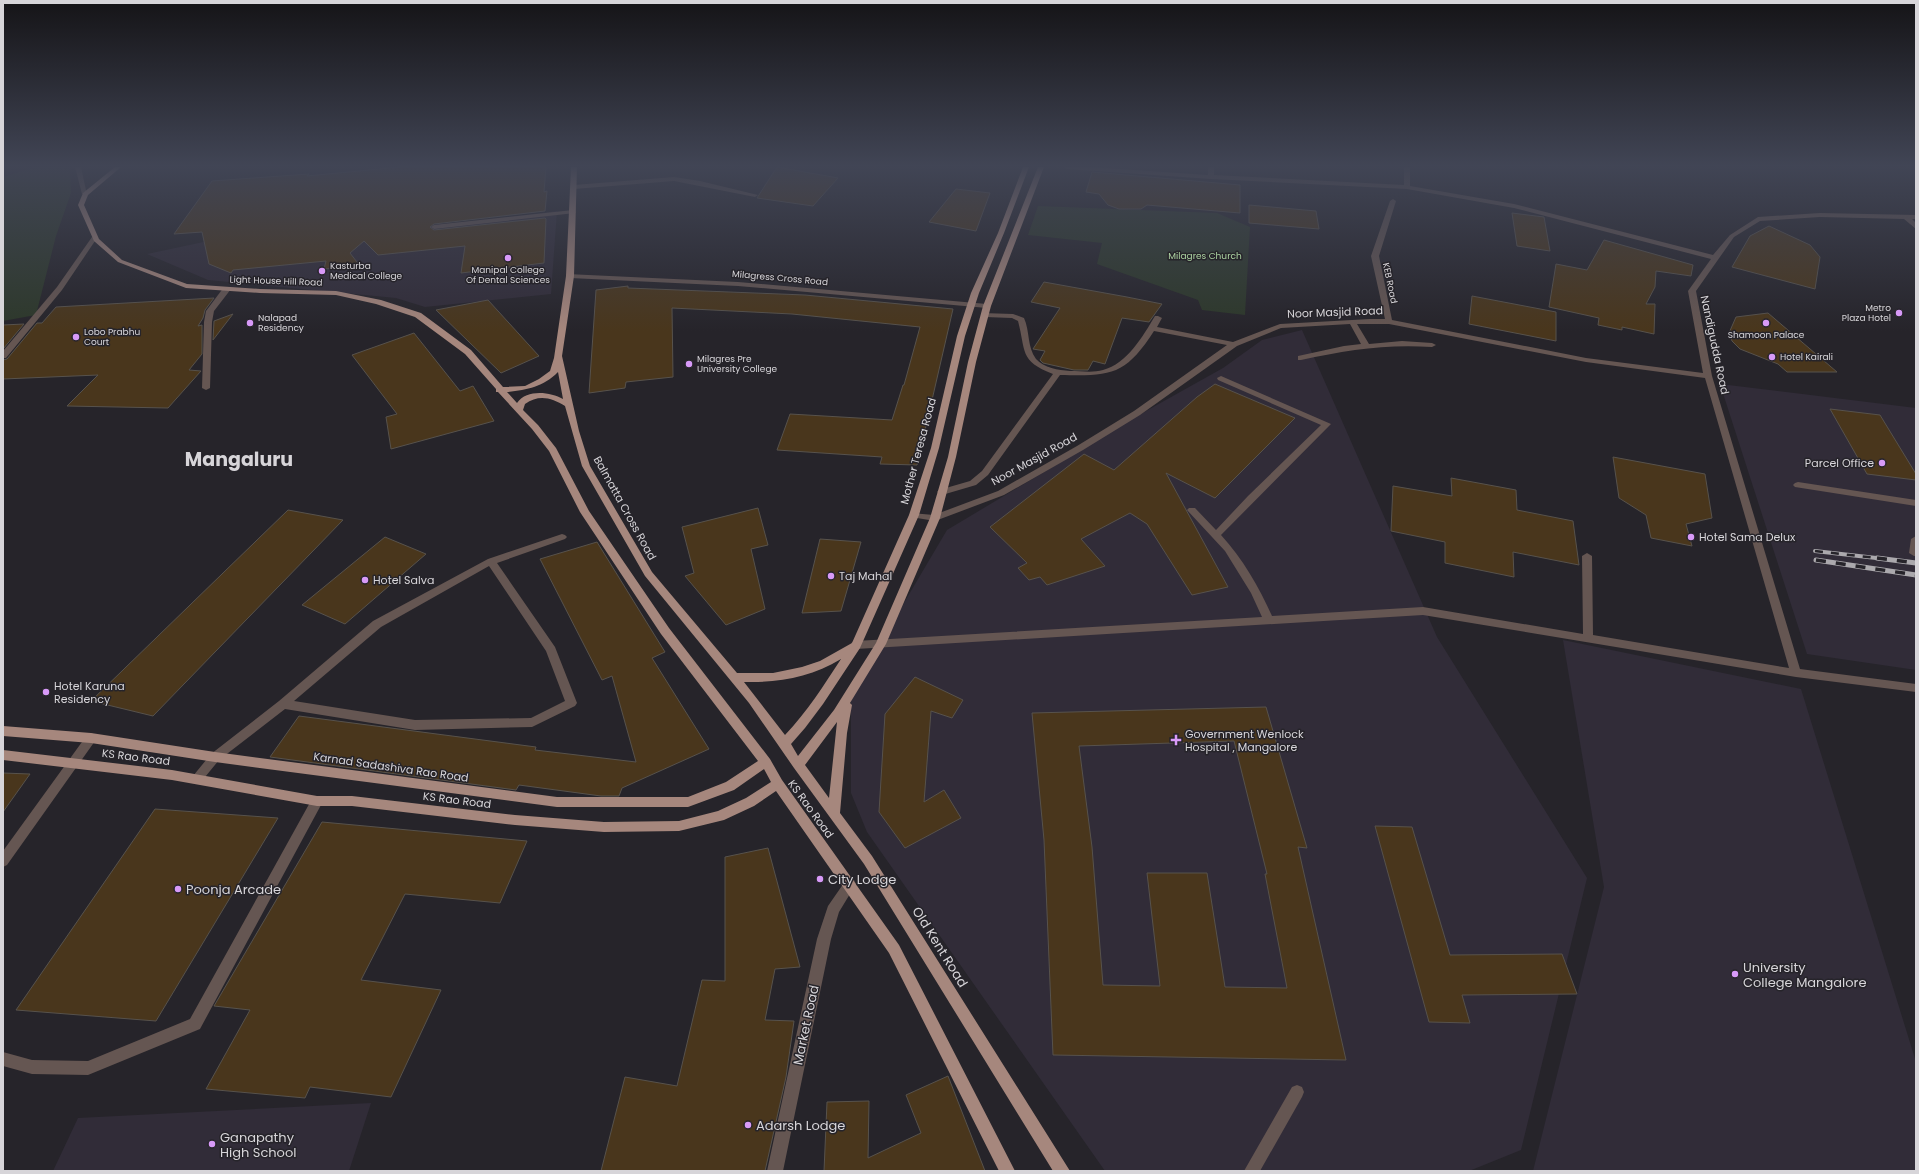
<svg xmlns="http://www.w3.org/2000/svg" width="1919" height="1174" viewBox="0 0 1919 1174" font-family="Poppins,sans-serif">
	<style>
		.built { fill: #312c38 }
		.green { fill: #2d382a }
		.building { fill: #49361c; stroke: #57524c; fill-rule: evenodd }
		.lines { fill: none; stroke-linecap: round; stroke-linejoin: round }
		.minor { fill: #655652; fill-rule: evenodd }
		.major { fill: #a6877d; fill-rule: evenodd }
		.rail-far1-casing { stroke: #aba9ad; stroke-width: 4 }
		.rail-casing { stroke: #aba9ad; stroke-width: 5 }
		.rail-far1 { stroke: #26242a; stroke-width: 2.5; stroke-dasharray: 8; stroke-linecap: butt }
		.rail { stroke: #26242a; stroke-width: 3.5; stroke-dasharray: 10; stroke-linecap: butt }
		.poi-dot { fill: #d89af8; stroke: #26242a; stroke-width: 1.5 }
		.labels { text-anchor: middle; dominant-baseline: central; stroke-width: 3; stroke-linejoin: round; paint-order: stroke }
		.far-park-label { font-size: 9px; fill: #add3a2; stroke: #26242a }
		.far-poi-label { font-size: 9px; fill: #d7d5d9; stroke: #26242a; text-anchor: start }
		.far-street-label { font-size: 9px; fill: #d7d5d9; stroke: #26242a }
		.street-label { font-size: 11px; fill: #d7d5d9; stroke: #26242a }
		.poi-label { font-size: 11px; fill: #d7d5d9; stroke: #26242a; text-anchor: start }
		.near-poi-label { font-size: 13px; fill: #d7d5d9; stroke: #26242a; text-anchor: start }
		.near-street-label { font-size: 13px; fill: #d7d5d9; stroke: #26242a }
		.town-label { font-size: 19px; font-weight: bold; fill: #d7d5d9; stroke: #26242a }
	</style>
	<rect width="100%" height="100%" fill="#26242a"/>
	<path class="built" d="M 557,211 L 551,294 L 425,307 L 396,298 L 208,280 L 147,254 L 255,231 L 276,238 L 470,222 Z
		M 1302,330 L 1437,637 L 1587,878 L 1521,1150 L 1469,1171 L 1105,1171 L 867,832 L 851,793 L 851,687 L 898,613 L 947,530 L 1064,460 L 1080,448 L 1223,368 L 1262,340 Z
		M 1720,384 L 1916,408 L 1916,670 L 1807,654 Z
		M 1563,640 L 1801,689 L 1916,1062 L 1916,1171 L 1533,1171 L 1604,887 Z
		M 371,1103 L 349,1171 L 53,1171 L 78,1118 Z"/>
	<path class="green" d="M 36,167 L 70,167 L 71,193 L 56,236 L 36,315 L 3,321 L 3,177 Z
		M 1038,206 L 1217,213 L 1250,227 L 1245,315 L 1202,310 L 1198,300 L 1097,264 L 1102,243 L 1028,235 Z"/>
	<path class="building" d="M 400,167 L 546,167 L 544,192 L 547,191 L 545,211 L 434,224 L 430,227 L 434,230 L 545,218 L 546,219 L 544,263 L 461,273 L 465,246 L 378,255 L 364,241 L 350,253 L 360,266 L 324,269 L 326,261 L 233,270 L 231,273 L 209,264 L 202,232 L 174,234 L 212,181 L 309,174 L 307,176 Z
		M 777,167 L 838,178 L 813,206 L 757,198 Z
		M 1092,172 L 1240,185 L 1240,213 L 1147,205 L 1141,209 L 1119,209 L 1108,205 L 1099,194 L 1086,192 Z
		M 956,189 L 990,193 L 976,231 L 929,222 Z
		M 1249,205 L 1316,211 L 1319,229 L 1249,223 Z
		M 1512,213 L 1544,217 L 1550,251 L 1517,246 Z
		M 1769,226 L 1810,245 L 1820,257 L 1815,289 L 1732,267 L 1750,236 Z
		M 1604,240 L 1693,265 L 1691,276 L 1656,271 L 1655,287 L 1646,304 L 1655,304 L 1654,334 L 1622,327 L 1622,330 L 1598,325 L 1599,318 L 1549,307 L 1556,264 L 1587,270 Z
		M 1044,282 L 1127,297 L 1162,304 L 1149,322 L 1122,318 L 1105,364 L 1093,361 L 1088,370 L 1074,370 L 1043,363 L 1040,360 L 1045,351 L 1033,349 L 1060,308 L 1031,302 Z
		M 628,286 L 628,288 L 805,295 L 953,309 L 917,465 L 880,464 L 882,457 L 777,450 L 790,414 L 892,420 L 903,385 L 904,385 L 920,327 L 792,314 L 672,308 L 673,377 L 626,382 L 625,388 L 589,393 L 596,290 Z
		M 1472,296 L 1556,312 L 1556,341 L 1469,324 Z
		M 214,298 L 205,310 L 203,318 L 198,326 L 202,325 L 202,354 L 189,370 L 201,371 L 168,408 L 67,406 L 98,375 L 3,379 L 3,360 L 7,359 L 37,323 L 42,323 L 56,307 Z
		M 488,300 L 539,356 L 501,373 L 436,310 Z
		M 1768,313 L 1837,372 L 1787,372 L 1778,364 L 1740,349 L 1732,341 L 1729,333 L 1736,317 Z
		M 233,314 L 213,340 L 214,321 Z
		M 24,324 L 3,349 L 3,325 Z
		M 414,333 L 460,391 L 473,386 L 494,421 L 391,449 L 386,417 L 397,414 L 352,355 Z
		M 1215,384 L 1295,418 L 1215,498 L 1166,473 L 1228,587 L 1192,595 L 1147,524 L 1130,513 L 1081,539 L 1105,566 L 1047,585 L 1040,577 L 1029,580 L 1018,568 L 1027,563 L 990,527 L 1084,454 L 1114,470 L 1197,397 Z
		M 1830,409 L 1880,415 L 1916,474 L 1916,480 L 1867,474 Z
		M 1613,457 L 1705,474 L 1712,518 L 1686,524 L 1692,546 L 1651,538 L 1646,515 L 1619,498 Z
		M 1451,478 L 1516,490 L 1517,510 L 1573,521 L 1579,565 L 1513,552 L 1514,577 L 1445,563 L 1445,542 L 1391,531 L 1393,486 L 1452,496 Z
		M 758,508 L 768,545 L 751,549 L 765,609 L 726,625 L 685,576 L 694,573 L 682,527 Z
		M 288,510 L 343,520 L 153,716 L 91,701 Z
		M 385,537 L 426,554 L 345,624 L 302,605 Z
		M 820,539 L 861,542 L 841,611 L 802,613 Z
		M 597,542 L 665,652 L 652,658 L 709,749 L 622,788 L 619,796 L 601,796 L 519,785 L 516,790 L 270,757 L 299,716 L 536,747 L 535,750 L 636,762 L 612,676 L 602,680 L 540,559 Z
		M 915,677 L 963,700 L 952,718 L 931,711 L 924,802 L 944,790 L 961,818 L 905,848 L 879,812 L 885,714 Z
		M 1266,707 L 1307,848 L 1298,847 L 1346,1060 L 1053,1055 L 1044,840 L 1032,713 ZM 1234,741 L 1267,874 L 1265,874 L 1287,988 L 1225,987 L 1207,873 L 1147,873 L 1160,986 L 1103,985 L 1092,847 L 1079,746 Z
		M 3,773 L 30,774 L 3,812 Z
		M 155,809 L 278,818 L 156,1021 L 16,1010 Z
		M 322,822 L 527,841 L 500,903 L 405,894 L 361,980 L 441,990 L 391,1097 L 310,1087 L 305,1098 L 206,1089 L 250,1010 L 214,1006 Z
		M 1375,826 L 1412,827 L 1450,955 L 1562,954 L 1577,994 L 1462,995 L 1470,1023 L 1429,1022 Z
		M 768,848 L 800,967 L 775,969 L 765,1020 L 794,1021 L 786,1077 L 765,1171 L 601,1171 L 625,1077 L 677,1086 L 702,980 L 725,981 L 725,857 Z
		M 948,1076 L 985,1171 L 824,1171 L 827,1102 L 869,1101 L 868,1158 L 921,1133 L 906,1095 Z"/>
	<g class="lines">
		<path class="minor" d="M 75,167 L 81,167 L 87,195 L 82,194 Z
			M 1064,167 L 1090,167 L 1208,175 L 1208,167 L 1214,167 L 1214,175 L 1404,185 L 1404,167 L 1410,167 L 1410,186 L 1514,204 L 1713,255 L 1730,235 L 1758,217 L 1820,213 L 1916,215 L 1916,219 L 1912,219 L 1916,223 L 1916,229 L 1904,219 L 1820,217 L 1760,221 L 1734,237 L 1696,291 L 1712,376 L 1800,669 L 1916,684 L 1916,692 L 1796,677 L 1423,615 L 856,649 L 852,648 L 851,645 L 852,642 L 856,641 L 1262,617 L 1251,593 L 1225,551 L 1187,510 L 1189,508 L 1195,508 L 1216,530 L 1248,496 L 1321,425 L 1218,380 L 1217,378 L 1221,376 L 1331,424 L 1221,535 C 1243,559 1259,587 1272,616 L 1423,607 L 1583,634 L 1582,556 L 1587,553 L 1592,556 L 1593,635 L 1789,668 L 1705,378 L 1586,362 L 1389,324 L 1357,324 L 1369,344 L 1402,341 L 1432,343 L 1436,345 L 1432,347 C 1385,344 1347,350 1301,360 L 1298,360 L 1298,356 L 1344,346 L 1361,344 L 1350,324 L 1281,328 L 1237,346 L 1140,415 L 1083,450 L 1004,495 L 935,521 L 911,517 L 909,515 L 911,513 L 934,515 L 998,491 L 1077,446 L 1134,411 L 1227,345 L 1154,331 C 1125,376 1111,376 1060,375 L 988,475 L 976,485 L 942,495 L 937,492 L 939,490 L 970,481 L 982,471 L 1053,374 C 1019,361 1026,351 1018,321 L 1012,318 L 985,317 L 981,315 L 982,313 L 1013,314 L 1024,318 C 1030,331 1027,347 1036,359 C 1044,368 1058,370 1070,371 C 1081,371 1093,373 1103,370 C 1127,364 1143,336 1155,316 L 1158,316 L 1162,318 L 1157,327 L 1233,342 L 1280,324 L 1370,319 L 1385,319 L 1371,256 L 1390,201 L 1393,199 L 1396,201 L 1379,256 L 1392,320 L 1586,358 L 1703,373 L 1688,291 L 1711,259 L 1514,208 L 1407,189 L 1211,179 L 1067,169 Z
			M 674,177 L 700,181 L 758,195 L 755,197 L 674,181 L 574,189 L 571,187 L 574,185 Z
			M 573,210 L 576,212 L 575,213 L 434,229 L 431,227 L 434,225 Z
			M 92,237 L 97,238 L 62,290 L 6,358 L 3,358 L 3,351 L 57,287 Z
			M 567,274 L 738,282 L 987,304 L 991,306 L 987,308 L 738,286 L 570,278 L 566,276 Z
			M 224,287 L 231,289 L 214,311 L 212,322 L 210,388 L 206,390 L 202,388 L 204,322 L 206,311 Z
			M 1798,482 L 1916,500 L 1916,506 L 1795,487 L 1793,485 L 1795,483 Z
			M 562,534 L 565,535 L 567,537 L 565,539 L 497,563 L 555,647 L 577,703 L 575,706 L 532,727 L 415,730 L 285,709 L 219,760 L 201,782 L 197,784 L 193,782 L 191,779 L 193,776 L 211,754 L 279,701 L 373,621 L 488,559 ZM 489,566 L 546,651 L 565,701 L 531,718 L 415,720 L 294,701 L 381,627 Z
			M 1916,536 L 1916,556 L 1914,556 L 1909,553 L 1911,539 Z
			M 91,733 L 95,735 L 97,738 L 95,741 L 7,865 L 3,867 L 3,851 L 87,735 Z
			M 317,796 L 321,797 L 323,801 L 321,805 L 200,1029 L 88,1075 L 32,1074 L 3,1066 L 3,1052 L 32,1060 L 88,1061 L 190,1019 L 313,797 Z
			M 850,878 L 854,880 L 856,884 L 839,912 L 831,939 L 783,1171 L 767,1171 L 817,939 L 828,906 L 846,880 Z
			M 1297,1085 L 1302,1087 L 1304,1092 L 1302,1097 L 1260,1171 L 1244,1171 L 1292,1087 Z"/>
		<path class="major" d="M 115,167 L 121,167 L 88,195 L 84,205 L 99,239 L 122,260 L 187,284 L 260,289 L 336,291 L 381,300 L 421,313 L 471,350 L 503,387 L 525,386 L 539,379 L 550,371 L 554,358 L 566,276 L 571,167 L 577,167 L 574,276 L 562,356 L 579,431 L 590,466 L 652,572 L 737,673 L 773,673 L 802,667 L 820,661 L 852,643 L 909,515 L 931,448 L 957,336 L 971,293 L 998,233 L 1023,167 L 1029,167 L 1004,233 L 979,293 L 965,336 L 939,448 L 919,515 L 860,648 L 823,704 L 805,728 L 791,744 L 798,756 L 834,710 L 876,643 L 930,518 L 948,457 L 968,362 L 983,306 L 1038,167 L 1044,167 L 991,306 L 976,362 L 956,457 L 940,518 L 886,644 L 850,703 L 852,705 L 847,733 L 840,813 L 872,856 L 1070,1171 L 1053,1171 L 864,864 L 794,768 L 749,703 L 645,576 L 582,466 L 565,406 C 552,398 539,394 525,404 L 523,410 L 538,425 L 556,448 L 589,511 L 669,628 L 770,759 L 782,780 L 899,945 L 1015,1171 L 999,1171 L 889,953 L 776,791 L 754,806 L 724,820 L 679,831 L 604,832 L 515,825 L 352,806 L 317,806 L 172,780 L 3,760 L 3,750 L 172,770 L 317,796 L 352,796 L 515,815 L 604,822 L 679,821 L 718,811 L 746,798 L 771,782 L 764,769 L 734,790 L 688,807 L 557,807 L 215,762 L 91,743 L 3,736 L 3,726 L 91,733 L 215,752 L 557,797 L 688,797 L 726,782 L 758,761 L 661,634 L 580,512 L 549,451 L 532,429 L 498,392 L 496,392 L 496,389 L 465,354 L 415,317 L 376,304 L 336,295 L 260,293 L 186,288 L 118,262 L 94,241 L 78,205 L 83,193 ZM 558,372 L 563,399 C 550,392 527,389 517,403 L 507,392 C 527,390 543,387 558,372 ZM 841,659 C 824,685 807,712 785,735 L 744,682 C 779,683 811,677 841,659 ZM 837,722 L 829,798 L 805,765 Z"/>
		<defs>
			<path id="rail-far1" d="M 1815,551 L 1885,559"/>
			<path id="rail" d="M 1877,558 L 1916,563
				M 1816,560 L 1916,575"/>
		</defs>
		<use href="#rail-far1" class="rail-far1-casing"/>
		<use href="#rail" class="rail-casing"/>
		<use href="#rail-far1" class="rail-far1"/>
		<use href="#rail" class="rail"/>
	</g>
	<linearGradient id="sky" x2="0" y2="1"><stop stop-color="#151417"/><stop offset="0.5" stop-color="#414555"/><stop offset="1" stop-color="#414555" stop-opacity="0"/></linearGradient>
	<rect width="1919" height="331" fill="url(#sky)"/>
	<g class="poi-dot">
		<circle cx="508" cy="258" r="4"/>
		<circle cx="322" cy="271" r="4"/>
		<circle cx="1899" cy="313" r="4"/>
		<circle cx="250" cy="323" r="4"/>
		<circle cx="1766" cy="323" r="4"/>
		<circle cx="76" cy="337" r="4"/>
		<circle cx="1772" cy="357" r="4"/>
		<circle cx="689" cy="364" r="4"/>
		<circle cx="1882" cy="463" r="4"/>
		<circle cx="1691" cy="537" r="4"/>
		<circle cx="831" cy="576" r="4"/>
		<circle cx="365" cy="580" r="4"/>
		<circle cx="46" cy="692" r="4"/>
		<path d="M1174 734h4v4h4v4h-4v4h-4v-4h-4v-4h4z"/>
		<circle cx="820" cy="879" r="4"/>
		<circle cx="178" cy="889" r="4"/>
		<circle cx="1735" cy="974" r="4"/>
		<circle cx="748" cy="1125" r="4"/>
		<circle cx="212" cy="1144" r="4"/>
	</g>
	<g class="labels">
		<g class="far-park-label">
			<text x="1205" y="256">Milagres Church</text>
		</g>
		<g class="far-poi-label">
			<text x="330" y="266">Kasturba<tspan x="330" dy="10">Medical College</tspan></text>
			<text x="508" y="270" text-anchor="middle">Manipal College<tspan x="508" dy="10">Of Dental Sciences</tspan></text>
			<text x="1891" y="308" text-anchor="end">Metro<tspan x="1891" dy="10">Plaza Hotel</tspan></text>
			<text x="258" y="318">Nalapad<tspan x="258" dy="10">Residency</tspan></text>
			<text x="84" y="332">Lobo Prabhu<tspan x="84" dy="10">Court</tspan></text>
			<text x="1766" y="335" text-anchor="middle">Shamoon Palace</text>
			<text x="1780" y="357">Hotel Kairali</text>
			<text x="697" y="359">Milagres Pre<tspan x="697" dy="10">University College</tspan></text>
		</g>
		<g class="far-street-label">
			<text transform="translate(780 278) rotate(5)">Milagress Cross Road</text>
			<text transform="translate(276 281) rotate(2)">Light House Hill Road</text>
			<text transform="translate(1390 283) rotate(78)">KEB Road</text>
		</g>
		<g class="street-label">
			<text transform="translate(1335 312) rotate(-2)">Noor Masjid Road</text>
			<text transform="translate(1715 345) rotate(78)">Nandigudda Road</text>
			<text transform="translate(918 451) rotate(-75)">Mother Teresa Road</text>
			<text transform="translate(1034 459) rotate(-29)">Noor Masjid Road</text>
			<text transform="translate(625 508) rotate(61)">Balmatta Cross Road</text>
			<text transform="translate(136 757) rotate(7)">KS Rao Road</text>
			<text transform="translate(391 767) rotate(8)">Karnad Sadashiva Rao Road</text>
			<text transform="translate(457 800) rotate(7)">KS Rao Road</text>
			<text transform="translate(811 809) rotate(54)">KS Rao Road</text>
		</g>
		<g class="poi-label">
			<text x="1874" y="463" text-anchor="end">Parcel Office</text>
			<text x="1699" y="537">Hotel Sama Delux</text>
			<text x="839" y="576">Taj Mahal</text>
			<text x="373" y="580">Hotel Salva</text>
			<text x="54" y="686">Hotel Karuna<tspan x="54" dy="13">Residency</tspan></text>
			<text x="1185" y="734">Government Wenlock<tspan x="1185" dy="13">Hospital , Mangalore</tspan></text>
		</g>
		<g class="near-poi-label">
			<text x="828" y="879">City Lodge</text>
			<text x="186" y="889">Poonja Arcade</text>
			<text x="1743" y="967">University<tspan x="1743" dy="15">College Mangalore</tspan></text>
			<text x="756" y="1125">Adarsh Lodge</text>
			<text x="220" y="1137">Ganapathy<tspan x="220" dy="15">High School</tspan></text>
		</g>
		<g class="near-street-label">
			<text transform="translate(940 947) rotate(58)">Old Kent Road</text>
			<text transform="translate(806 1025) rotate(-78)">Market Road</text>
		</g>
		<g class="town-label">
			<text x="239" y="459">Mangaluru</text>
		</g>
	</g>
	<rect width="1919" height="1174" fill="none" stroke="#d7d5d9" stroke-width="8"/>
</svg>
